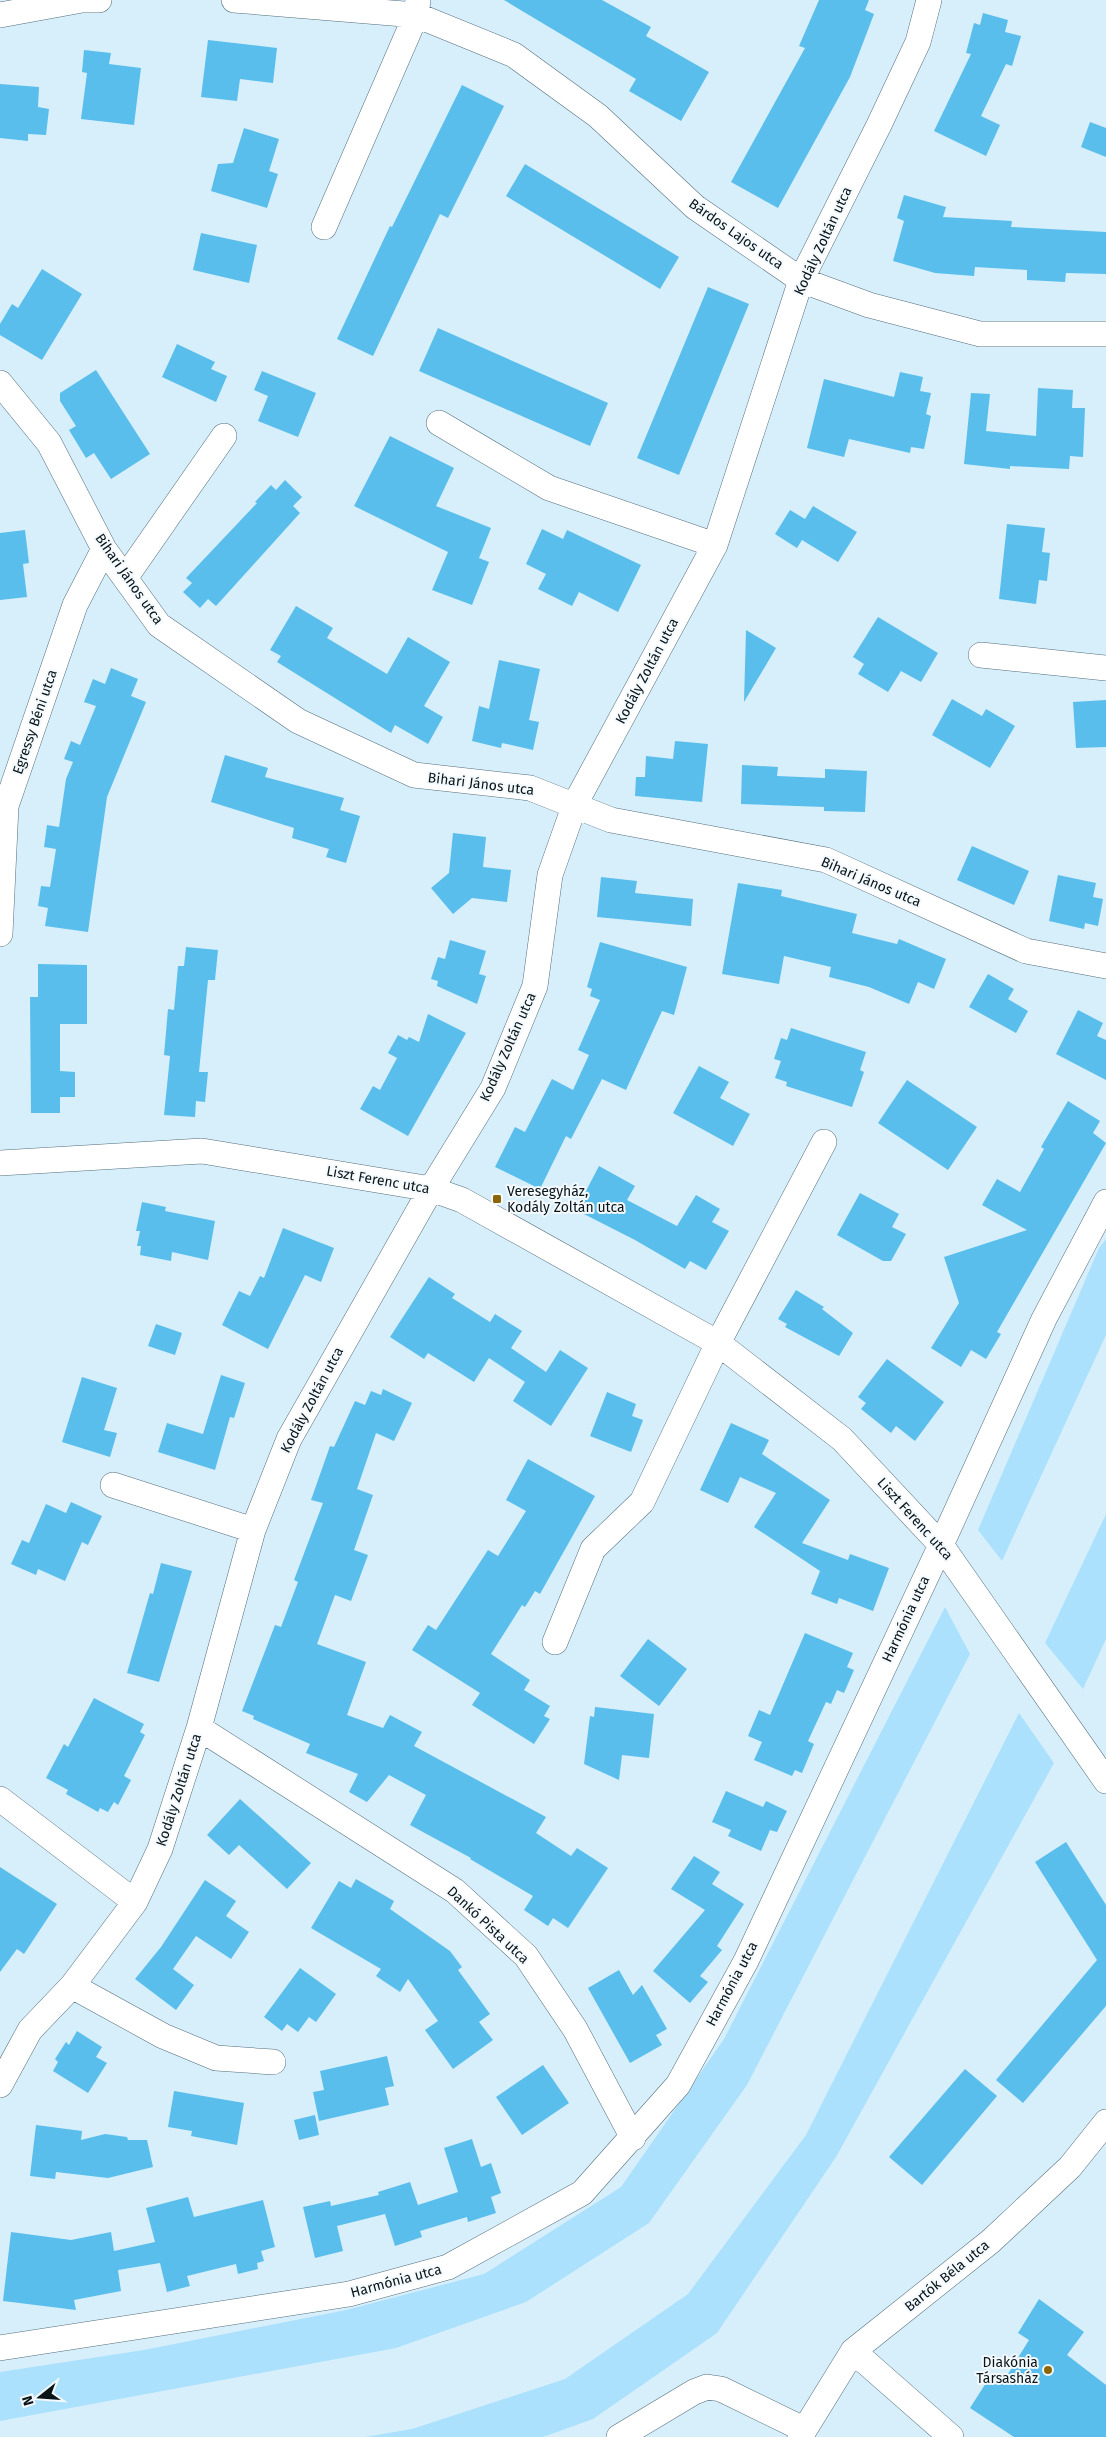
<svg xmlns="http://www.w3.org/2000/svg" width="1106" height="2437" viewBox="0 0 1106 2437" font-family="'Fira Sans',sans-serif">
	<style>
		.green { fill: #ace1fd }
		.building { fill: #59beec }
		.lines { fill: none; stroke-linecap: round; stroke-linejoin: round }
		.minor-casing { stroke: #546e7c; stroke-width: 26 }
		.minor { stroke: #fff; stroke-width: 25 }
		.poi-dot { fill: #8d6609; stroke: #f3f9fc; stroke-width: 2 }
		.labels { text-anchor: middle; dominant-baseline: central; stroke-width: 4; stroke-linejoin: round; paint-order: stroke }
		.street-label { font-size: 14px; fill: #091419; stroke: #f3f9fc }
		.poi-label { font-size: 14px; fill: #091419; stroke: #f3f9fc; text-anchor: start }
	</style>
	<rect width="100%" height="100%" fill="#d7effb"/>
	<path class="green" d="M 1106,1239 L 1106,1335 L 1002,1561 L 978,1530 L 1099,1248 Z
		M 1106,1514 L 1106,1639 L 1083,1689 L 1045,1643 Z
		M 945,1607 L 970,1654 L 747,2085 L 649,2223 L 526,2302 L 396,2348 L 0,2421 L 0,2372 L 144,2350 L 346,2310 L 484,2274 L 621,2187 L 724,2039 Z
		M 1019,1713 L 1054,1763 L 836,2157 L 717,2333 L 593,2419 L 543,2437 L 365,2437 L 412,2429 L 565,2379 L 688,2294 L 806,2135 Z"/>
	<path class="building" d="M 504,0 L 602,0 L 651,27 L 646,36 L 709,72 L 681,121 L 629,91 L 636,79 Z
		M 819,0 L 869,0 L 865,10 L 874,14 L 850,77 L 778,208 L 731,182 L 805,48 L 799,46 Z
		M 983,13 L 1008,20 L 1005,32 L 1021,36 L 1012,66 L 1006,64 L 981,116 L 1000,125 L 986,156 L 934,131 L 971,54 L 966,53 L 974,23 L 980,25 Z
		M 208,40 L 277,48 L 273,83 L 240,79 L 237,101 L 201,97 Z
		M 84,50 L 111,53 L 109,64 L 141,68 L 134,125 L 81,119 L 87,73 L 82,72 Z
		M 0,84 L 39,87 L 38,107 L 49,109 L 46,135 L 28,134 L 28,141 L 0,138 Z
		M 462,85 L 504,106 L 448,218 L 440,214 L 373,356 L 337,339 L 390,226 L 392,227 Z
		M 1090,122 L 1106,128 L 1106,157 L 1081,147 Z
		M 244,128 L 279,139 L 269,171 L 278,174 L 267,208 L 211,191 L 218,164 L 233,163 Z
		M 525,164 L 679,257 L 660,289 L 506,196 Z
		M 904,195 L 946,207 L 943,217 L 1012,221 L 1011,227 L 1106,232 L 1106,274 L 1066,273 L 1065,282 L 1027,280 L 1027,270 L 975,267 L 974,276 L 935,273 L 893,261 L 904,221 L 897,218 Z
		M 201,233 L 257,245 L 249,283 L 193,270 Z
		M 42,269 L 82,294 L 42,360 L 0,335 L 0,324 L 12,304 L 18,308 Z
		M 708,287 L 749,304 L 679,475 L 637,458 Z
		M 438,328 L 608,403 L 590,446 L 419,371 Z
		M 177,344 L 215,362 L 211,369 L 227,376 L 216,402 L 162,377 Z
		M 96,370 L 150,454 L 111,479 L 94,453 L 86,458 L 69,430 L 76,426 L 60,401 L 60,393 Z
		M 262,371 L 316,393 L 298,437 L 258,421 L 268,396 L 254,390 Z
		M 900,372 L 923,377 L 920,391 L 931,393 L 926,414 L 931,416 L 924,449 L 911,447 L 910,453 L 849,439 L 844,457 L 807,448 L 824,379 L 894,397 Z
		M 1038,388 L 1073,390 L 1072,408 L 1085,408 L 1083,457 L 1070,456 L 1069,469 L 1010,466 L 1010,469 L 964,464 L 971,393 L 990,394 L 986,431 L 1036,436 Z
		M 390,436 L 454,468 L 436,506 L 491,528 L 479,558 L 489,562 L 472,605 L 432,590 L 448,552 L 354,506 Z
		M 285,480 L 302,497 L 293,506 L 300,513 L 216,606 L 208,599 L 200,608 L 183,592 L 192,583 L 186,578 L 257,503 L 255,502 L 271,485 L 276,490 Z
		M 813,506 L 857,532 L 838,562 L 802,540 L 797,548 L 775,534 L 790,510 L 805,519 Z
		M 1007,524 L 1045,528 L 1042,552 L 1050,553 L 1047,581 L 1039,580 L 1036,604 L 999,599 Z
		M 542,529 L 563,539 L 567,530 L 641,565 L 618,612 L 579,592 L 572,606 L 538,589 L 546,574 L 526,564 Z
		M 25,530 L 29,563 L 23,564 L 27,597 L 0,600 L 0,533 Z
		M 296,606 L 333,628 L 327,638 L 387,674 L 408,637 L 450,662 L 424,706 L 443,717 L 428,744 L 395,725 L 391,733 L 277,662 L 281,656 L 270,650 Z
		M 878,617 L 938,653 L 921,682 L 901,671 L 888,692 L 858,674 L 864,664 L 853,657 Z
		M 746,630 L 776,648 L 744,702 Z
		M 499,660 L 540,669 L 529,720 L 539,722 L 533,750 L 502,743 L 501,748 L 472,741 L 479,706 L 489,709 Z
		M 111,668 L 138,679 L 131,696 L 146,702 L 107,797 L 88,932 L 45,926 L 48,908 L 38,906 L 41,886 L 50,887 L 56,849 L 44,847 L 47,825 L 59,827 L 66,779 L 73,762 L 64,759 L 71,741 L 80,745 L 96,706 L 84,702 L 93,679 L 105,684 Z
		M 952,699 L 982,716 L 986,709 L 1015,726 L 990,768 L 932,735 Z
		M 1106,700 L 1106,747 L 1076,748 L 1073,702 Z
		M 675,741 L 708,744 L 702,802 L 635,796 L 636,777 L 645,777 L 646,756 L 673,759 Z
		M 225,755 L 268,768 L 265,777 L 344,798 L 340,810 L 360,816 L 346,863 L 326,857 L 329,849 L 292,838 L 294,828 L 211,802 Z
		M 742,765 L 778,767 L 777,776 L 825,778 L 825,769 L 867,771 L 865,812 L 824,811 L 824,807 L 741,804 Z
		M 453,833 L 486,837 L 483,867 L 511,870 L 507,902 L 472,898 L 453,914 L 431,888 L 449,873 Z
		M 972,846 L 1029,871 L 1014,905 L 957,880 Z
		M 1058,875 L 1096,883 L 1093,897 L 1103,899 L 1098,926 L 1085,923 L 1084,929 L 1049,921 Z
		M 601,877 L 637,881 L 635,893 L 693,899 L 691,926 L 597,917 Z
		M 738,883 L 782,890 L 781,896 L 857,914 L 852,933 L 897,944 L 899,939 L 946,959 L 934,989 L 918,982 L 909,1004 L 869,987 L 829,977 L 831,967 L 784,956 L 779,984 L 722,974 Z
		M 450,940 L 486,951 L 479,974 L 486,976 L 477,1004 L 437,986 L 438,981 L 431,979 L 438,957 L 445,959 Z
		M 600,942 L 687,967 L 674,1015 L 662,1011 L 626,1090 L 602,1079 L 571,1139 L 566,1136 L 540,1189 L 495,1167 L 515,1127 L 525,1132 L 552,1079 L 573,1090 L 589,1055 L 578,1050 L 600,1000 L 590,996 L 592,989 L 587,987 Z
		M 186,947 L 218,950 L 215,980 L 208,980 L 199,1072 L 208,1072 L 205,1102 L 196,1101 L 195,1117 L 164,1115 L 170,1056 L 164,1055 L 168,1009 L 174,1010 L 178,966 L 184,966 Z
		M 38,964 L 87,965 L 87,1024 L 60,1024 L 60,1071 L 75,1072 L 75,1097 L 60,1097 L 60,1113 L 31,1113 L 30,997 L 38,997 Z
		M 988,974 L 1014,989 L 1008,999 L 1028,1011 L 1016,1033 L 969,1007 Z
		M 1078,1010 L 1103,1023 L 1097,1036 L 1106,1040 L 1106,1080 L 1056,1054 Z
		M 428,1014 L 466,1033 L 408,1136 L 360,1109 L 373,1086 L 380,1090 L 397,1058 L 388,1053 L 398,1035 L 407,1040 L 409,1037 L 419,1042 Z
		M 791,1028 L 866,1052 L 860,1070 L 864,1072 L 852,1107 L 786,1086 L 787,1082 L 775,1078 L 781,1061 L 774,1059 L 781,1038 L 787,1040 Z
		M 699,1066 L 729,1082 L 720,1098 L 750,1114 L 733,1146 L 673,1113 Z
		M 907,1080 L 977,1127 L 948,1170 L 878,1123 Z
		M 1068,1101 L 1100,1121 L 1093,1133 L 1106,1143 L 997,1332 L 1001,1334 L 986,1359 L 971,1350 L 961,1367 L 931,1348 L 959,1303 L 944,1257 L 1027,1230 L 982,1205 L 997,1179 L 1020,1192 L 1044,1149 L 1041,1147 Z
		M 599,1166 L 635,1186 L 627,1200 L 677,1226 L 696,1195 L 720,1209 L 712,1222 L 729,1231 L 706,1270 L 690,1261 L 685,1269 L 635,1240 L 576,1210 Z
		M 860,1193 L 899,1214 L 892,1227 L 906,1234 L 891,1261 L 883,1261 L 837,1235 Z
		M 142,1202 L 166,1207 L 165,1211 L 215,1221 L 208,1260 L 172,1252 L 171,1261 L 140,1255 L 141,1246 L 137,1246 L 140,1231 L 136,1231 Z
		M 283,1228 L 334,1248 L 321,1282 L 305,1275 L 268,1349 L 222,1325 L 239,1291 L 250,1296 L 260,1276 L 264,1278 Z
		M 429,1277 L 455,1294 L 452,1298 L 490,1322 L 495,1314 L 522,1331 L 511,1348 L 546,1372 L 560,1350 L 588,1368 L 551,1426 L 513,1401 L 525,1382 L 489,1358 L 474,1382 L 428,1353 L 424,1359 L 390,1337 Z
		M 796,1290 L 824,1307 L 822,1309 L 853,1333 L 839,1356 L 785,1327 L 787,1324 L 778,1319 Z
		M 156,1324 L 182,1333 L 175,1355 L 148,1346 Z
		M 887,1359 L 944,1402 L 915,1441 L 896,1426 L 891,1433 L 861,1409 L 866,1403 L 858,1397 Z
		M 221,1375 L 245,1383 L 234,1418 L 230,1417 L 215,1470 L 158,1452 L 167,1423 L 203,1434 Z
		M 82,1377 L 117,1388 L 104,1430 L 117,1433 L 110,1457 L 62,1442 Z
		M 383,1389 L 412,1403 L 394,1441 L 376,1433 L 357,1489 L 373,1495 L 354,1550 L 368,1555 L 351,1601 L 335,1595 L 317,1644 L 366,1662 L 347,1715 L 383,1728 L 390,1715 L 422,1732 L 414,1746 L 546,1817 L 536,1833 L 571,1856 L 577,1848 L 608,1868 L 568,1928 L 553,1918 L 548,1926 L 524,1910 L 533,1896 L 470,1859 L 471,1858 L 410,1825 L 426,1795 L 389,1775 L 367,1802 L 349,1792 L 358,1774 L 306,1753 L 310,1744 L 253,1719 L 254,1716 L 242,1711 L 275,1625 L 281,1627 L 298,1582 L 294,1580 L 323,1503 L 311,1500 L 330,1446 L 334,1447 L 355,1401 L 365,1405 L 371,1391 L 381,1395 Z
		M 607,1392 L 636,1404 L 632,1416 L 643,1420 L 631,1452 L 590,1436 Z
		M 731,1423 L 769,1440 L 762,1454 L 830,1500 L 802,1543 L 848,1560 L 850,1554 L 889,1568 L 873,1611 L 839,1598 L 837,1604 L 811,1594 L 820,1571 L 754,1527 L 776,1493 L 740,1477 L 728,1503 L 700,1490 Z
		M 528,1459 L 595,1496 L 540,1594 L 535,1591 L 525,1607 L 522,1605 L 491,1654 L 530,1680 L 524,1690 L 550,1706 L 544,1716 L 550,1719 L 534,1744 L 472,1705 L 480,1693 L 412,1650 L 428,1625 L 436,1630 L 488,1550 L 498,1556 L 526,1511 L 506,1500 Z
		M 71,1502 L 102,1516 L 88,1545 L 82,1542 L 65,1581 L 38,1569 L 36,1575 L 11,1564 L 22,1540 L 29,1543 L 46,1504 L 66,1513 Z
		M 161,1563 L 192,1571 L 159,1682 L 127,1673 L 150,1593 L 153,1594 Z
		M 805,1633 L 853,1653 L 847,1667 L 854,1670 L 844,1693 L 837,1690 L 831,1704 L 826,1702 L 808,1741 L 814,1744 L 802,1773 L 795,1770 L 792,1776 L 754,1760 L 762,1742 L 748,1736 L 759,1710 L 770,1715 Z
		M 648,1639 L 687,1669 L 659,1706 L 620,1676 Z
		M 94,1698 L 144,1724 L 140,1732 L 145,1735 L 124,1776 L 131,1780 L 118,1805 L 114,1802 L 108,1812 L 100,1808 L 98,1812 L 66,1794 L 68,1790 L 46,1778 L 64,1744 L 68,1747 Z
		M 595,1707 L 654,1714 L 649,1758 L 622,1755 L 619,1780 L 584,1764 L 590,1716 L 594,1717 Z
		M 726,1791 L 763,1807 L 766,1801 L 787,1811 L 777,1832 L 770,1830 L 761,1851 L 728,1836 L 731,1830 L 712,1822 Z
		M 240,1799 L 311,1863 L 287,1889 L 239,1845 L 229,1855 L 207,1835 Z
		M 1066,1842 L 1106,1905 L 1106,2006 L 1023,2103 L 996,2080 L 1097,1960 L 1035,1862 Z
		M 694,1856 L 720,1872 L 712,1884 L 744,1904 L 717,1946 L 722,1950 L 700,1976 L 708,1982 L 690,2003 L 653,1971 L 705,1910 L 671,1889 Z
		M 0,1867 L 57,1904 L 24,1954 L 17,1949 L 0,1972 Z
		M 356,1879 L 394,1901 L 390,1909 L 450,1951 L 462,1967 L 458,1970 L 490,2014 L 479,2022 L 493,2040 L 453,2069 L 425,2030 L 438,2021 L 408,1979 L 400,1992 L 376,1976 L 381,1969 L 311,1928 L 339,1881 L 351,1888 Z
		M 205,1880 L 236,1901 L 226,1916 L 249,1932 L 231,1959 L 196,1936 L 173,1969 L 194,1985 L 176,2010 L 135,1979 L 161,1947 Z
		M 300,1968 L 336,1994 L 316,2022 L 309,2017 L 298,2032 L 287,2024 L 282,2031 L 264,2017 Z
		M 619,1970 L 633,1995 L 642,1985 L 667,2029 L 656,2035 L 662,2045 L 630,2063 L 588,1988 Z
		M 77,2031 L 102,2047 L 96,2057 L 107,2063 L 88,2093 L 53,2071 L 58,2062 L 55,2059 L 66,2042 L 69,2045 Z
		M 387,2056 L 394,2086 L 385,2088 L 389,2105 L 319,2121 L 313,2092 L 324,2090 L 320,2071 Z
		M 543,2065 L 569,2103 L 522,2135 L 496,2097 Z
		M 965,2069 L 997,2096 L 922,2185 L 889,2157 Z
		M 174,2091 L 244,2103 L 237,2145 L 191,2136 L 192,2131 L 168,2127 Z
		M 315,2115 L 319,2135 L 299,2140 L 294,2120 Z
		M 36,2125 L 82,2131 L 81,2140 L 105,2134 L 127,2137 L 128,2140 L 147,2140 L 153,2167 L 108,2178 L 56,2172 L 55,2179 L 30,2176 Z
		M 472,2139 L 481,2167 L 491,2163 L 501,2193 L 491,2197 L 496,2213 L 468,2222 L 467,2217 L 420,2231 L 422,2237 L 395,2246 L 385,2214 L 337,2226 L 343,2251 L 315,2258 L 303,2207 L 330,2201 L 331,2206 L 379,2195 L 378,2192 L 410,2182 L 418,2205 L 458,2192 L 444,2148 Z
		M 188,2197 L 194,2217 L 263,2200 L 275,2247 L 261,2251 L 264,2261 L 257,2263 L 258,2269 L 238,2274 L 236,2264 L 187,2276 L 190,2286 L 167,2292 L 160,2263 L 118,2270 L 121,2291 L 74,2300 L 76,2310 L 3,2301 L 11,2232 L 71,2240 L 111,2232 L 114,2251 L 155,2242 L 146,2208 Z
		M 1039,2299 L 1084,2332 L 1067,2355 L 1106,2385 L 1106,2437 L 1014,2437 L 970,2408 L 991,2375 L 1003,2382 L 1029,2340 L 1018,2333 Z"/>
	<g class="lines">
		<defs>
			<path id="minor" d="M 234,0 L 416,15 L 514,55 L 598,116 L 695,207 L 801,280 L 869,305 L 980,334 L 1106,334
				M 0,15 L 82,0 L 99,0
				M 324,227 L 416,15 L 418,0
				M 0,383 L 49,443 L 104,549 L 159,625 L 298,721 L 414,775 L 530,788 L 611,820 L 826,860 L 1026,951 L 1106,966
				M 439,423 L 549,488 L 715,545
				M 125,578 L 224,436
				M 981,655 L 1106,668
				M 0,934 L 6,806 L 75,605 L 104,549
				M 0,1163 L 202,1151 L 431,1189 L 462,1200 L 718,1343 L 842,1439 L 941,1545 L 1106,1781
				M 113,1485 L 253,1530
				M 555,1642 L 593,1549 L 642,1502 L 718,1343 L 824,1142
				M 199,1728 L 455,1891 L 526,1956 L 575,2029 L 633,2138
				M 0,1799 L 135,1902
				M 72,1986 L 163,2036 L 216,2058 L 273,2062
				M 0,2085 L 30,2030 L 72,1986 L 135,1902 L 160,1849 L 199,1728 L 253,1530 L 289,1439 L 431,1189 L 493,1088 L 535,986 L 550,875 L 575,804 L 715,545 L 801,280 L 879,125 L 918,42 L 929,0
				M 0,2348 L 349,2294 L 448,2267 L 582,2193 L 678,2085 L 746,1961 L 941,1545 L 1044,1319 L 1106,1202
				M 853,2351 L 951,2437
				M 619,2437 L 694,2392 L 707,2387 L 721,2389 L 803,2429
				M 800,2437 L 853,2351 L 991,2241 L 1070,2167 L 1106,2122"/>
		</defs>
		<use href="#minor" class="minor-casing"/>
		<use href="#minor" class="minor"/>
	</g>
	<g class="poi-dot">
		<rect x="492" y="1194" width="10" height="10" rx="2.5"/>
		<circle cx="1048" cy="2370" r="5"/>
	</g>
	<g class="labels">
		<g class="street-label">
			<text transform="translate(736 234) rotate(35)">Bárdos Lajos utca</text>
			<text transform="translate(823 241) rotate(-65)">Kodály Zoltán utca</text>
			<text transform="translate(129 579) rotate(55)">Bihari János utca</text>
			<text transform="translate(647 671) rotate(-62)">Kodály Zoltán utca</text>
			<text transform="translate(35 722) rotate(-71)">Egressy Béni utca</text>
			<text transform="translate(481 784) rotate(7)">Bihari János utca</text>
			<text transform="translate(871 882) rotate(23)">Bihari János utca</text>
			<text transform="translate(508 1047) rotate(-66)">Kodály Zoltán utca</text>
			<text transform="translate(378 1180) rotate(10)">Liszt Ferenc utca</text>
			<text transform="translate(312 1400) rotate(-62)">Kodály Zoltán utca</text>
			<text transform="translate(915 1519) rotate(48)">Liszt Ferenc utca</text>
			<text transform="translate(906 1619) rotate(-65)">Harmónia utca</text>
			<text transform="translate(179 1790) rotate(-72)">Kodály Zoltán utca</text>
			<text transform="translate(488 1925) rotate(43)">Dankó Pista utca</text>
			<text transform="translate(732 1984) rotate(-62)">Harmónia utca</text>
			<text transform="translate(947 2276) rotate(-39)">Bartók Béla utca</text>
			<text transform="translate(396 2281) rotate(-15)">Harmónia utca</text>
		</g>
		<g class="poi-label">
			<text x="507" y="1191">Veresegyház,<tspan x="507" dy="16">Kodály Zoltán utca</tspan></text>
			<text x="1038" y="2362" text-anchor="end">Diakónia<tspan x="1038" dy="16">Társasház</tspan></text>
		</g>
	</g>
	<g transform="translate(40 2397) rotate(253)" stroke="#f3f9fc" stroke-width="4" paint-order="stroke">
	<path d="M0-4L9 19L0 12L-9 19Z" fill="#091419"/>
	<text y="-8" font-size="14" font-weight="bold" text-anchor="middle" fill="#091419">N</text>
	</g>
</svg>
